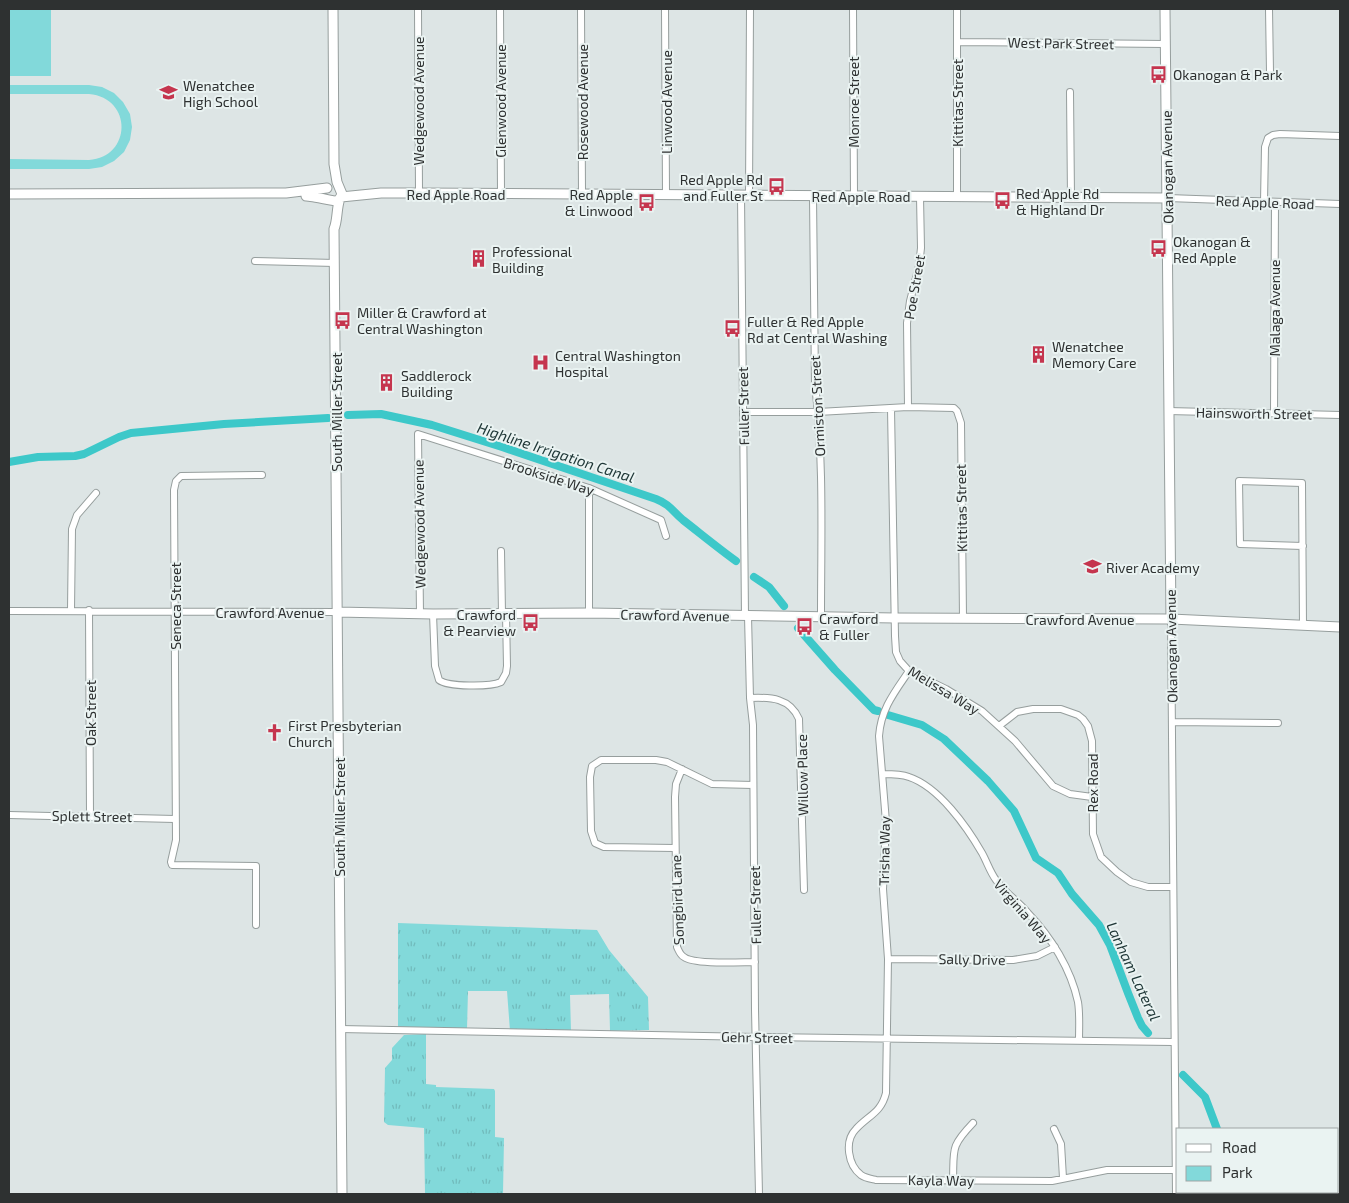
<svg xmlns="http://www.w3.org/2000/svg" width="1349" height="1203" viewBox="0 0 1349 1203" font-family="'Exo 2',sans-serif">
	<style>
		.grass { fill: url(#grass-tufts) }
		.park { fill: #82d9da }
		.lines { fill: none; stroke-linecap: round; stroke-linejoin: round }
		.canal { stroke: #3dc8c9; stroke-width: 8 }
		.street-casing { stroke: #969e9d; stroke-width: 8 }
		.secondary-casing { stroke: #969e9d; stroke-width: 11 }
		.street { stroke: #fff; stroke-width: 6 }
		.secondary { stroke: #fff; stroke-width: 9 }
		.labels { text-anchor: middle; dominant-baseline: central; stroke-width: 4; stroke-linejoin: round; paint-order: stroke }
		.street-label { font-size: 14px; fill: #2e3131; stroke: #eaf3f2 }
		.poi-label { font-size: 14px; fill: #2e3131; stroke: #eaf3f2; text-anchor: start }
		.water-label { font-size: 15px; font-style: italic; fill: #203838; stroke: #eaf3f2 }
	</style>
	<defs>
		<pattern id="grass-tufts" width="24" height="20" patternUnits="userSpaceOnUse" patternTransform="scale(1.25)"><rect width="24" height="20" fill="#82d9da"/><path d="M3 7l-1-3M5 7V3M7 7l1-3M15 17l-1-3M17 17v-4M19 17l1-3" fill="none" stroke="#71bbbc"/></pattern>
	</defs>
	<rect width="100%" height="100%" fill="#dde5e5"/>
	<path class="grass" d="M 398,923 L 597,930 L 609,950 L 648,997 L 649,1030 L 610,1031 L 609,994 L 570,995 L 571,1031 L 510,1031 L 507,991 L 468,991 L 467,1029 L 398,1029 Z
		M 426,1034 L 426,1084 L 436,1085 L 436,1087 L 494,1089 L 495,1091 L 495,1137 L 504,1138 L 503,1194 L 425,1194 L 424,1128 L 388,1125 L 384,1122 L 385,1068 L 392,1060 L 392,1048 L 404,1035 Z"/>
	<path class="park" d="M 9,9 L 51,9 L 51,76 L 9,76 Z
		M 9,85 L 89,85 L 102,87 L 114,93 L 123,102 L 130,114 L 132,127 L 130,140 L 124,152 L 114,161 L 102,167 L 89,169 L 9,169 L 9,159 L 89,160 C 132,157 133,98 89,94 L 9,94 Z"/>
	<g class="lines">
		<path class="canal" d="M 348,415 L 381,414 L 432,425 L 502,447 L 656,499 C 671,505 672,511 683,520 C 701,534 718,548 736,561
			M 9,462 L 38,457 L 75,456 L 84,454 L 119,437 L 131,433 L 224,424 L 328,418
			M 754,577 L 769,587 L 784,606
			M 798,628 L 835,670 L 874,710 L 878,711
			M 888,715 L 922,725 L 944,739 L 988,781 L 1014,811 L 1036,858 L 1058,873 L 1072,894 L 1099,925 L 1110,945 L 1128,993 L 1138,1018 L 1142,1026 L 1148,1033
			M 1183,1075 L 1205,1097 L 1217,1129
			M 1235,1192 L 1236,1194"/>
		<defs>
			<path id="street" d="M 418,9 L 419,193
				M 500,9 L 501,194
				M 581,9 L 582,194
				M 665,9 L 666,195
				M 853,9 L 854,196
				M 957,9 L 957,197
				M 1269,9 L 1270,72
				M 957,42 L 1165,44
				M 1070,92 L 1071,198
				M 741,195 L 745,616
				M 749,196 L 750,9
				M 813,196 L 815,384 C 824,461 821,539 821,617
				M 1168,198 L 1340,204
				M 1264,202 L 1265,147 L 1268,138 L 1273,135 L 1280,134 L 1340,136
				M 255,261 L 335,263
				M 908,407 L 907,323 L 910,301 L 919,266 L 921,248 L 920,197
				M 891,409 L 895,636 L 896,652 L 900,661 L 909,671 L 946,689 L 982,711 L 1015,741 L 1053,786 L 1070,794 L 1092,797
				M 1168,411 L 1340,415
				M 743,412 L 818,412 L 908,407 L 954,408 L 957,411 L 961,423 L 963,618
				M 1274,413 L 1275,202
				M 589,488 L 589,613
				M 501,551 L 502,614
				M 71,610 L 72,529 L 77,515 L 96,493
				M 89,610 L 90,816
				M 9,611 L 337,612
				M 420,614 L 418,434 L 589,488 L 661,520 L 666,536
				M 433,614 L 435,666 L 439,680 C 448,687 490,687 501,682 L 506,673 L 507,666 L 506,614
				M 748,616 L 750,698 L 753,725 L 755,1010 L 759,1194
				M 1171,619 L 1176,1194
				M 1303,625 L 1302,483 L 1239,481 L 1240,544 L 1303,546
				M 909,671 C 894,693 881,709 879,736 L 886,822 L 883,889 L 888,959 L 886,1093 C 881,1113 869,1115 856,1129 C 844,1141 848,1165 861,1175 C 865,1178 872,1179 876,1180 L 1052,1181 L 1107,1170 L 1175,1170
				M 750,698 C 771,697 790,698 799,719 L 804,890
				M 1172,722 L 1278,723
				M 999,726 L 1017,712 L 1033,709 L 1061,709 L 1078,715 L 1083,719 L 1088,726 L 1092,741 L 1093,834 L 1101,857 L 1117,872 L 1131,882 L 1148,887 L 1173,887
				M 682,769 L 676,784 L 675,797 L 677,947 C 679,951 680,955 684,957 C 694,965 741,962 755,962
				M 883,774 C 892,774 901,774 909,777 C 939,787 967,827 982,853 C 987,862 990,872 996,880 C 1005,893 1018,901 1028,913 C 1051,937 1071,969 1078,1002 C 1080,1015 1079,1028 1079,1040
				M 9,815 L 175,819
				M 675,848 L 604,847 L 595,843 L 591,831 L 590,777 L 592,766 L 601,760 L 656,760 L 667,762 L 712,784 L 753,785
				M 256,925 L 256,866 L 172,865 L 171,862 L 176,840 L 174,490 L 176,481 L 181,476 L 262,475
				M 888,959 L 1013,960 L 1037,956 L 1055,947
				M 340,1029 L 756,1037 L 1173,1042
				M 1054,1129 L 1061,1144 L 1063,1178
				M 953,1181 C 954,1149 950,1147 973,1123"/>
			<path id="secondary" d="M 1165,9 L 1171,619
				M 9,194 L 286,193 L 327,188
				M 306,196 C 311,196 334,201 336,201 C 340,200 340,198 342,194 L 337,182 L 334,164 L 333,9
				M 341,197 L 381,193 L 419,193 L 1168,198
				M 340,198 C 336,210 338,219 334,229 L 342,1194
				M 337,612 L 433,614 L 589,613 L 895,618 L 1171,619 L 1340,627"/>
		</defs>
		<use href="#street" class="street-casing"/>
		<use href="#secondary" class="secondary-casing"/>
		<use href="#street" class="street"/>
		<use href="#secondary" class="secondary"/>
	</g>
	<defs>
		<symbol id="bus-bare" viewBox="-9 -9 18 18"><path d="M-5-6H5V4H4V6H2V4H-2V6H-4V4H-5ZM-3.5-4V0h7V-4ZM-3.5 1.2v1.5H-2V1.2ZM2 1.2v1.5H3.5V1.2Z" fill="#c5354e" stroke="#eaf3f2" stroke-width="2.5" paint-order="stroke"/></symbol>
		<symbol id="school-bare" viewBox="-9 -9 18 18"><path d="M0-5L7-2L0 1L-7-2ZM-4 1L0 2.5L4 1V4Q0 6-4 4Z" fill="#c5354e" stroke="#eaf3f2" stroke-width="2.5" paint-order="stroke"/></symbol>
		<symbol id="building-bare" viewBox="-9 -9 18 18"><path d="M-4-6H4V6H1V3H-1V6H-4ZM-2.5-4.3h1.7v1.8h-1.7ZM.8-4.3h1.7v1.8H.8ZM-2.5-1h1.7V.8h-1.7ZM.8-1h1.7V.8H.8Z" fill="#c5354e" stroke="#eaf3f2" stroke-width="2.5" paint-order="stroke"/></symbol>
		<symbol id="hospital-bare" viewBox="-9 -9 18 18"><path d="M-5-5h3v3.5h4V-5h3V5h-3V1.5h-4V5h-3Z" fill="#c5354e" stroke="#eaf3f2" stroke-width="2.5" paint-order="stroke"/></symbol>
		<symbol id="church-bare" viewBox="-9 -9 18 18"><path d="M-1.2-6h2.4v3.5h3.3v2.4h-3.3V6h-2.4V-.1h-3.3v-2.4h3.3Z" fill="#c5354e" stroke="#eaf3f2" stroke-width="2.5" paint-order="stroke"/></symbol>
	</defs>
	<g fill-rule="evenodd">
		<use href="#bus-bare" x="1146" y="62" width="25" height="25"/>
		<use href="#school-bare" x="156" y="80" width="25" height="25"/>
		<use href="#bus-bare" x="764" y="174" width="25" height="25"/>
		<use href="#bus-bare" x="990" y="188" width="25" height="25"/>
		<use href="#bus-bare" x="634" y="190" width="25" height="25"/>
		<use href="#bus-bare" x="1146" y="236" width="25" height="25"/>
		<use href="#building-bare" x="466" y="246" width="25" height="25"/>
		<use href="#bus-bare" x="330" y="308" width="25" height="25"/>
		<use href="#bus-bare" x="720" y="316" width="25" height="25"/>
		<use href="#building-bare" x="1026" y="342" width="25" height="25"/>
		<use href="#hospital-bare" x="528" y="350" width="25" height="25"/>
		<use href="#building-bare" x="374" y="370" width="25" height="25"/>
		<use href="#school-bare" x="1080" y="554" width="25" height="25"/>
		<use href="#bus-bare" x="518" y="610" width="25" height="25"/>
		<use href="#bus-bare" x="792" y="614" width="25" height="25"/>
		<use href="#church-bare" x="262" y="720" width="25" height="25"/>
	</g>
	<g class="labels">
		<g class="street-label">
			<text transform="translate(1061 43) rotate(1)">West Park Street</text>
			<text transform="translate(418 101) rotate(-90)">Wedgewood Avenue</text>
			<text transform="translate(500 101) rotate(-90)">Glenwood Avenue</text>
			<text transform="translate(582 102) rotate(-90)">Rosewood Avenue</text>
			<text transform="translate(666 102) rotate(-90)">Linwood Avenue</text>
			<text transform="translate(853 102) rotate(-90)">Monroe Street</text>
			<text transform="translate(957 103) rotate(-90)">Kittitas Street</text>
			<text transform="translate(1167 167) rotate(-91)">Okanogan Avenue</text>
			<text x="456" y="194">Red Apple Road</text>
			<text x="861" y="196">Red Apple Road</text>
			<text transform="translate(1265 202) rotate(2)">Red Apple Road</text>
			<text transform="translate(914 287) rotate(-80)">Poe Street</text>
			<text transform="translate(1274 308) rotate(-90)">Malaga Avenue</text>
			<text transform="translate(743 406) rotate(-91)">Fuller Street</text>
			<text transform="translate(817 406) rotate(-93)">Ormiston Street</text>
			<text transform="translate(336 412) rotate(-90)">South Miller Street</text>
			<text transform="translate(1254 413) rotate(1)">Hainsworth Street</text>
			<text transform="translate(549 476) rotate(18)">Brookside Way</text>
			<text transform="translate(961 508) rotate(-91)">Kittitas Street</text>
			<text transform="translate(419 524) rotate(-91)">Wedgewood Avenue</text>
			<text transform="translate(175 606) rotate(-90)">Seneca Street</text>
			<text x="270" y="612">Crawford Avenue</text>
			<text transform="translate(675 615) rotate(1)">Crawford Avenue</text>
			<text x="1080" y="619">Crawford Avenue</text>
			<text transform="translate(1171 646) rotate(-91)">Okanogan Avenue</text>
			<text transform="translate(944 690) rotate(31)">Melissa Way</text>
			<text transform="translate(90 713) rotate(-90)">Oak Street</text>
			<text transform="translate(802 775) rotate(-91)">Willow Place</text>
			<text transform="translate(1092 783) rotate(-90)">Rex Road</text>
			<text transform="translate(92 816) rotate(1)">Splett Street</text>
			<text transform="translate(339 817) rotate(-90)">South Miller Street</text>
			<text transform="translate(884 851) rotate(-89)">Trisha Way</text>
			<text transform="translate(677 900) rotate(-92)">Songbird Lane</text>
			<text transform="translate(755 905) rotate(-91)">Fuller Street</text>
			<text transform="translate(1023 911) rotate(49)">Virginia Way</text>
			<text transform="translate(972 959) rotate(1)">Sally Drive</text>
			<text transform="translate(757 1037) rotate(1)">Gehr Street</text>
			<text transform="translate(941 1180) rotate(1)">Kayla Way</text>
		</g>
		<g class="poi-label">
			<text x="1173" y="74">Okanogan &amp; Park</text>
			<text x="183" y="85">Wenatchee<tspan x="183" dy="16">High School</tspan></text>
			<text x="763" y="179" text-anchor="end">Red Apple Rd<tspan x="763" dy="16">and Fuller St</tspan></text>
			<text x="1016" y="193">Red Apple Rd<tspan x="1016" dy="16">&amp; Highland Dr</tspan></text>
			<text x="633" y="194" text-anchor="end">Red Apple<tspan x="633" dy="16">&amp; Linwood</tspan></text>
			<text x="1173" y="241">Okanogan &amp;<tspan x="1173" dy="16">Red Apple</tspan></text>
			<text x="492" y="251">Professional<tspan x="492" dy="16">Building</tspan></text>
			<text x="357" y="312">Miller &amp; Crawford at<tspan x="357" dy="16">Central Washington</tspan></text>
			<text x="747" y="321">Fuller &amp; Red Apple<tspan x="747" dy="16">Rd at Central Washing</tspan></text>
			<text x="1052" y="346">Wenatchee<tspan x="1052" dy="16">Memory Care</tspan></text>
			<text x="555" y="355">Central Washington<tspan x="555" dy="16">Hospital</tspan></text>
			<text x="401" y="375">Saddlerock<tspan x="401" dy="16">Building</tspan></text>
			<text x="1106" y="567">River Academy</text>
			<text x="516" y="614" text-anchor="end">Crawford<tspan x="516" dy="16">&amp; Pearview</tspan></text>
			<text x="819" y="618">Crawford<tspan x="819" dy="16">&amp; Fuller</tspan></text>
			<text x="288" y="725">First Presbyterian<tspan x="288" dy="16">Church</tspan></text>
		</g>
		<g class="water-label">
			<text transform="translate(556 452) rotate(18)">Highline Irrigation Canal</text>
			<text transform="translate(1134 971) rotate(65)">Lanham Lateral</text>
		</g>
	</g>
	<rect width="1349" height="1203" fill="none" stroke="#2e3131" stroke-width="20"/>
	<rect x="1176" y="1128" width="162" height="65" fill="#eaf3f2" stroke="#9fa5a5"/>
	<rect x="1186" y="1144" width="25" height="8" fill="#ffffff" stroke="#9fa5a5"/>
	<text x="1222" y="1153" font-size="15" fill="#2e3131">Road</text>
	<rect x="1186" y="1166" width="25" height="15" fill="#82d9da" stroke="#9fa5a5"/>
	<text x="1222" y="1178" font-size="15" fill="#2e3131">Park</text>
</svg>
